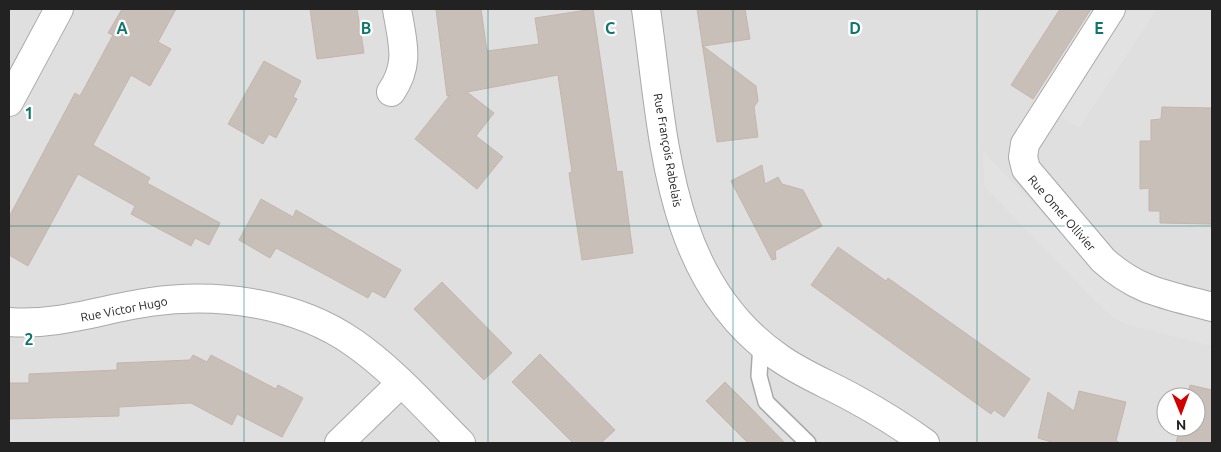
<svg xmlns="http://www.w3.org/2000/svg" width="1221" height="452" viewBox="0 0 1221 452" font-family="Ubuntu,sans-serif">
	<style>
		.residential { fill: #e0dfdf; fill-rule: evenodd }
		.parking { fill: #e2e2e2 }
		.building { fill: #c7bfb8; stroke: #c4b6ab }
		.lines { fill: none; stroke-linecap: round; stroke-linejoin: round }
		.lane-casing { stroke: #a9a9a9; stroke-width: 18 }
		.street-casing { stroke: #a9a9a9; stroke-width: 30 }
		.lane { stroke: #fff; stroke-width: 15 }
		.street { stroke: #fff; stroke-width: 28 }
		.grid { fill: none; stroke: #0f766e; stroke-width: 1; stroke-opacity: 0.55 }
		.labels { text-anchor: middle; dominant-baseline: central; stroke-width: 4.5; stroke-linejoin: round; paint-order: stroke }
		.street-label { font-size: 12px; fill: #222; stroke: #fff }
		.grid-label { font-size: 16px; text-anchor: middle; font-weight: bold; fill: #0f766e; stroke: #fff; stroke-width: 4.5; stroke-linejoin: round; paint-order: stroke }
	</style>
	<rect width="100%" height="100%" fill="#f2efe9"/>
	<path class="residential" d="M 9,9 L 1212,9 L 1212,443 L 9,443 ZM 1166,397 L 1196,397 L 1196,427 L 1166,427 Z"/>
	<path class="parking" d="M 1124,9 L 1157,9 L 1079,128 L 1057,115 Z
		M 983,151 L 1095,269 L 1123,294 L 1136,302 L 1212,321 L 1212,346 L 1129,325 L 1114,318 L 1097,303 L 984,186 Z"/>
	<path class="building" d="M 122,9 L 176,9 L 158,42 L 171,49 L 150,86 L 131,75 L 93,145 L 150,178 L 147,183 L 220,223 L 209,245 L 195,238 L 191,246 L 131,214 L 135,206 L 78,174 L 28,266 L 9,255 L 9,217 L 75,93 L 80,96 L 113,35 L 108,33 Z
		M 310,9 L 357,9 L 364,53 L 317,59 Z
		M 436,9 L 481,9 L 487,51 L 539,44 L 535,18 L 593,9 L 617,172 L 622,171 L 633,253 L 582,260 L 569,173 L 572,172 L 558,75 L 467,92 L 494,113 L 476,136 L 503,157 L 477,189 L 415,139 L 450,95 L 447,96 Z
		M 697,9 L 745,9 L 750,39 L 703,46 L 756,86 L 758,101 L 754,107 L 758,137 L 717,142 Z
		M 1060,9 L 1091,9 L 1033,99 L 1011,85 Z
		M 264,61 L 301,81 L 293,97 L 297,99 L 276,138 L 269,134 L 263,144 L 228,124 Z
		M 1162,107 L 1212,108 L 1212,224 L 1160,223 L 1160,211 L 1149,211 L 1149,188 L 1140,189 L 1140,141 L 1151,141 L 1151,120 L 1161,119 Z
		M 762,165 L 765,184 L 778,177 L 782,184 L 803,190 L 822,226 L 775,251 L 776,259 L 772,260 L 731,181 Z
		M 261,199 L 293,217 L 296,210 L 401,270 L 385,298 L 372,291 L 368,298 L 276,248 L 270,258 L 239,240 Z
		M 838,247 L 886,281 L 888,278 L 1030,379 L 1004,417 L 994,410 L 991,414 L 811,285 Z
		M 442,282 L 512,353 L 484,380 L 414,309 Z
		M 540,354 L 615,430 L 601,443 L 573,443 L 512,382 Z
		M 193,355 L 207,362 L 211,355 L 276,389 L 278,385 L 303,398 L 282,437 L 237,414 L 232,425 L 191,403 L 119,407 L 119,416 L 9,419 L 9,383 L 29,383 L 29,374 L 117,370 L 117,363 L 190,360 Z
		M 725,382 L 745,402 L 785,443 L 748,443 L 706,401 Z
		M 1190,385 L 1212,390 L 1212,443 L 1176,443 L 1180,427 L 1196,427 L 1196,397 L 1188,397 Z
		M 1079,391 L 1126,402 L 1116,441 L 1120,443 L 1055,443 L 1038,438 L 1048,392 L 1074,411 Z"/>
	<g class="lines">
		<defs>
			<path id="lane" d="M 761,343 L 759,376 L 766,402 L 808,443"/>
			<path id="street" d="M 646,9 C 664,134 665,281 781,359 C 804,375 830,385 855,399 C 879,412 903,427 925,443
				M 1111,9 L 1025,144 L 1023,157 L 1026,169 L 1103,260 C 1138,292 1168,295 1212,307
				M 391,92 C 411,63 402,41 397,9
				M 9,102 L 59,9
				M 9,322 C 58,326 102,309 150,302 C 218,292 297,303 354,343 C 394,371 427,409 461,443
				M 339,443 L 401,383"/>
		</defs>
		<use href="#lane" class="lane-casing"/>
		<use href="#street" class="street-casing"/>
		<use href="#lane" class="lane"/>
		<use href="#street" class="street"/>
	</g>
	<path class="grid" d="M 244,9 L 244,443M 488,9 L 488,443M 733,9 L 733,443M 977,9 L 977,443M 9,226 L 1212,226"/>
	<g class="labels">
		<g class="street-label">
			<text transform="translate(668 150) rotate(80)">Rue François Rabelais</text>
			<text transform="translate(1062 213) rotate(49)">Rue Omer Ollivier</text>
			<text transform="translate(124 309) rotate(-11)">Rue Victor Hugo</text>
		</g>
	</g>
	<g class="grid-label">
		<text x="122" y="34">A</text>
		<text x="366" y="34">B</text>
		<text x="610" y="34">C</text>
		<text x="855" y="34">D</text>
		<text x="1099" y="34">E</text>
		<text x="29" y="119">1</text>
		<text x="29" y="345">2</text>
	</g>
	<rect width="1221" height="452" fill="none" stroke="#222222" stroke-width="20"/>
	<g transform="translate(1181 412) rotate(179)"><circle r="24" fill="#ffffff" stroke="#a7a7a7"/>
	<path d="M0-4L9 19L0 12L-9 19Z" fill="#d40000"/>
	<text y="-8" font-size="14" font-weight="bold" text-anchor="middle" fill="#222222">N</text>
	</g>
</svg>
